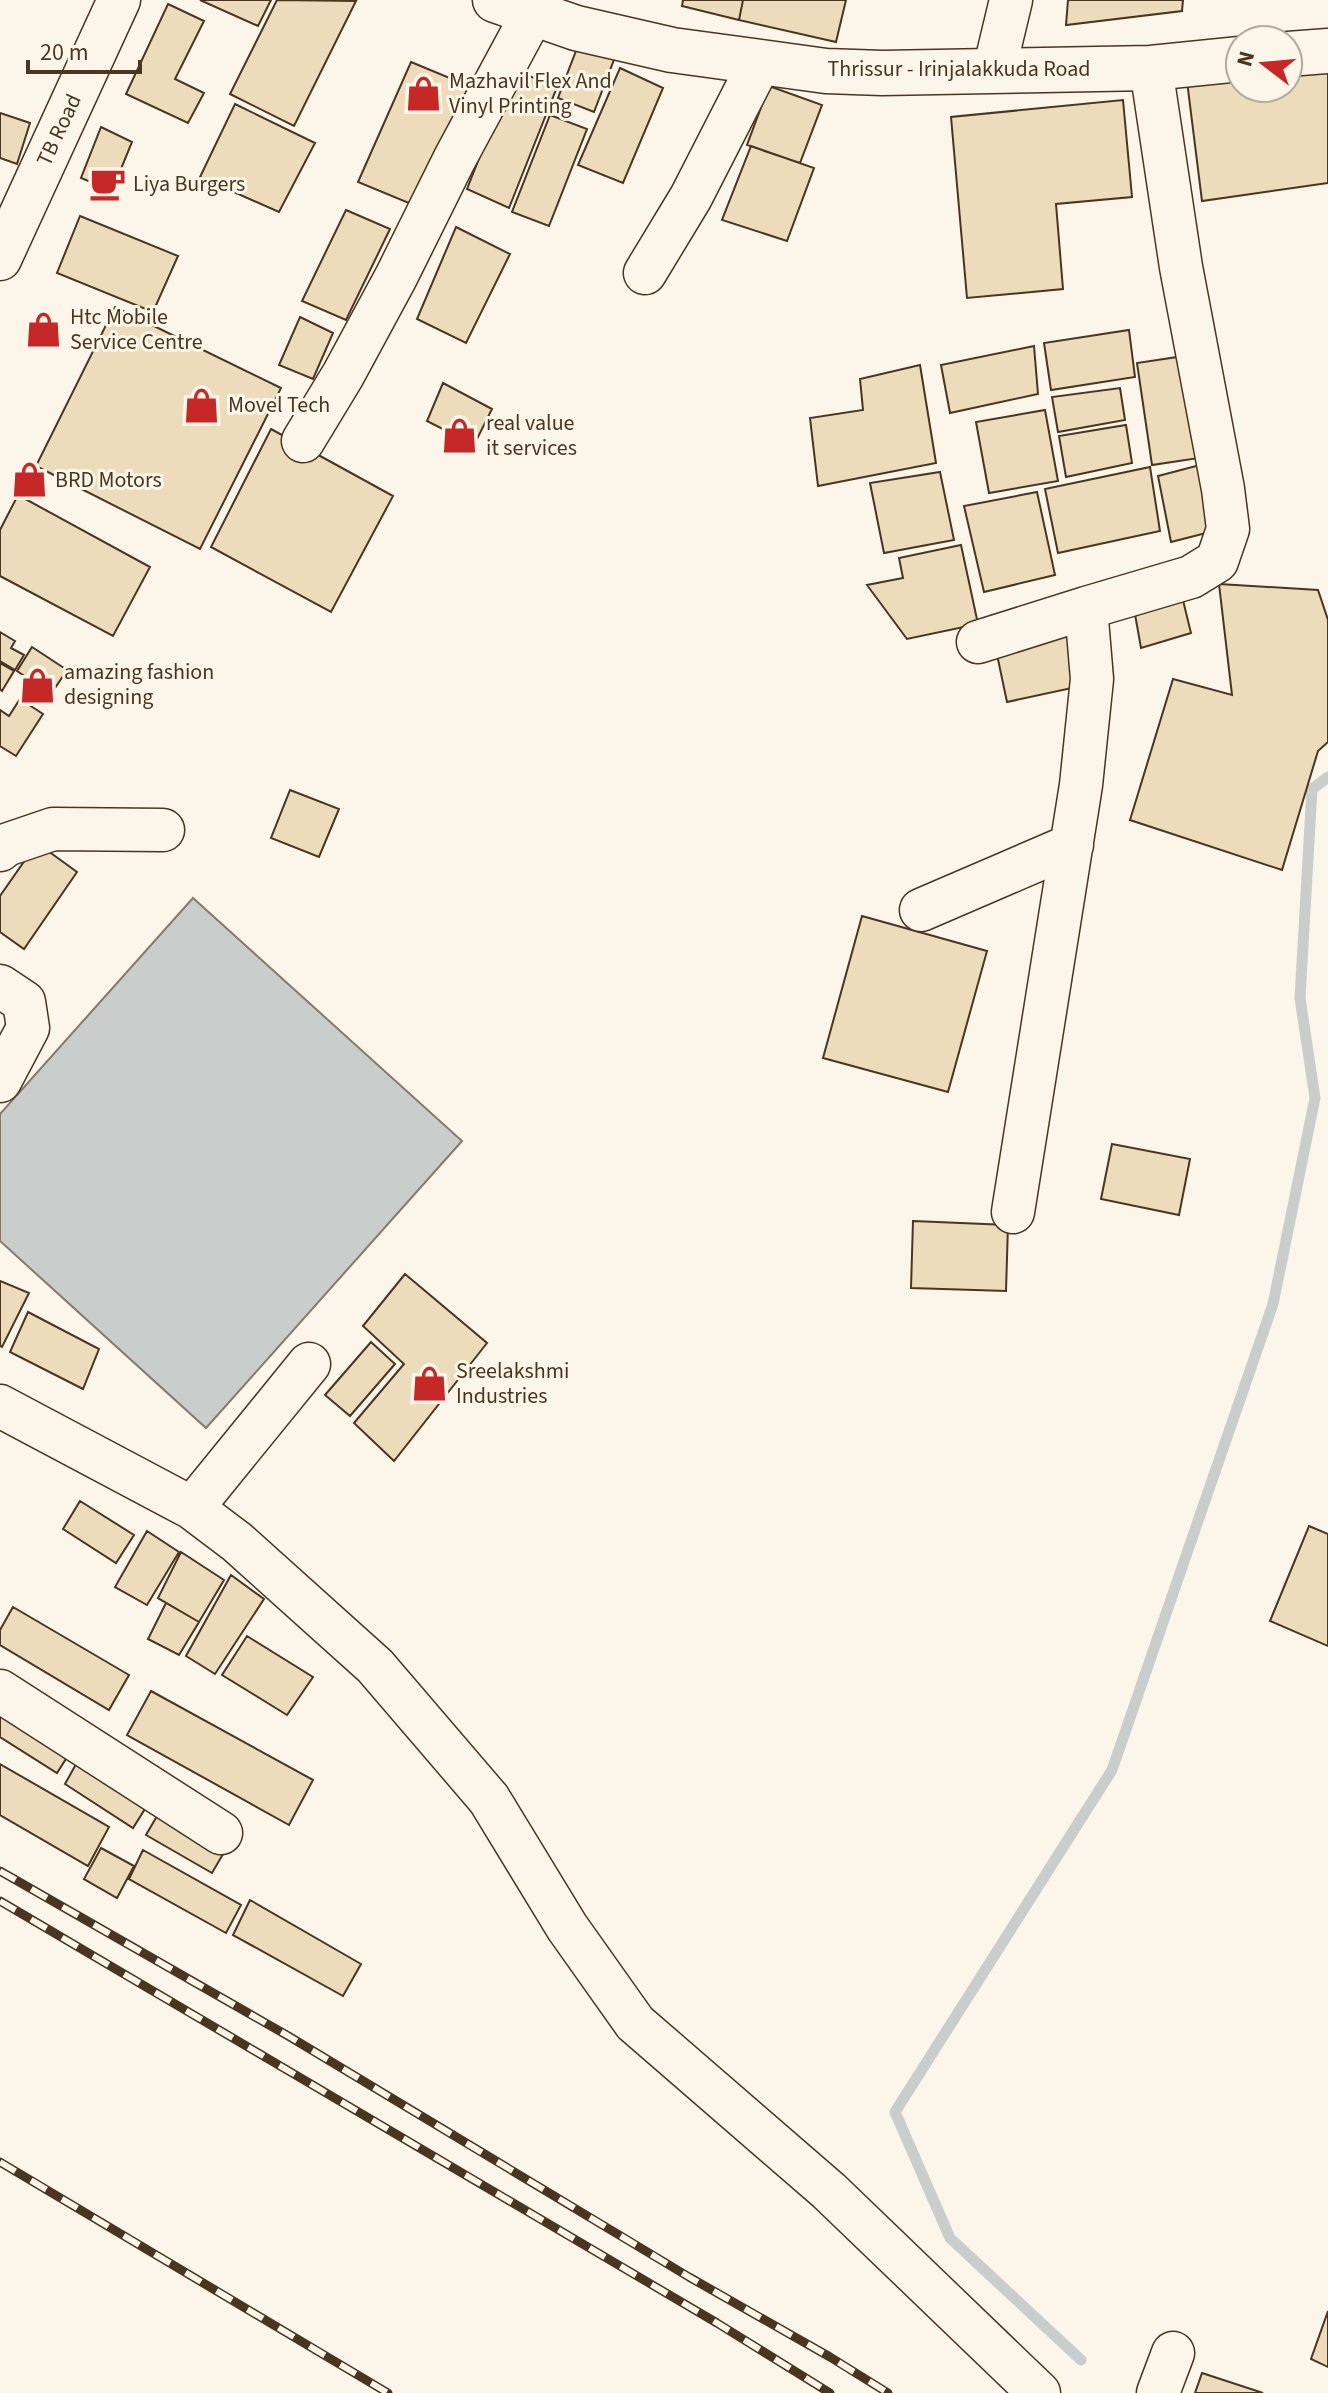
<svg xmlns="http://www.w3.org/2000/svg" width="1328" height="2393" viewBox="0 0 1328 2393" font-family="'Source Sans 3',sans-serif">
	<style>
		.water { fill: #c9cecd; stroke: #887966; stroke-width: 2 }
		.lines { fill: none; stroke-linecap: round; stroke-linejoin: round }
		.stream { stroke: #c9cecd; stroke-width: 11 }
		.building { fill: #ecdcbc; stroke: #4a3520; stroke-width: 2 }
		.minor-casing { stroke: #4a3520; stroke-width: 45 }
		.major-casing { stroke: #4a3520; stroke-width: 47 }
		.minor { stroke: #fbf6e9; stroke-width: 42 }
		.major { stroke: #fbf6e9; stroke-width: 44 }
		.rail-casing { stroke: #4a3520; stroke-width: 9 }
		.rail { stroke: #fbf6e9; stroke-width: 6; stroke-dasharray: 18; stroke-linecap: butt }
		.labels { text-anchor: middle; dominant-baseline: central; stroke-width: 6; stroke-linejoin: round; paint-order: stroke }
		.street-label { font-size: 22px; fill: #4a3520; stroke: #fbf6e9 }
		.poi-label { font-size: 22px; fill: #4a3520; stroke: #fbf6e9; text-anchor: start }
	</style>
	<rect width="100%" height="100%" fill="#fbf6e9"/>
	<path class="water" d="M 193,898 L 462,1141 L 206,1428 L 0,1241 L 0,1114 Z"/>
	<g class="lines">
		<path class="stream" d="M 1081,2360 L 950,2238 L 895,2112 L 1112,1770 L 1273,1304 L 1315,1098 L 1300,998 L 1312,789 L 1328,777"/>
	</g>
	<path class="building" d="M 200,0 L 271,0 L 258,26 Z
		M 277,0 L 356,1 L 294,126 L 230,94 Z
		M 683,0 L 743,0 L 739,20 L 682,6 Z
		M 743,0 L 846,0 L 836,42 L 739,20 Z
		M 1068,0 L 1183,0 L 1182,11 L 1066,25 Z
		M 168,4 L 204,21 L 175,79 L 204,93 L 188,123 L 126,94 Z
		M 579,43 L 615,57 L 594,112 L 558,98 Z
		M 411,62 L 469,86 L 416,206 L 358,182 Z
		M 1328,64 L 1328,183 L 1202,201 L 1187,81 L 1240,74 L 1240,88 L 1288,88 L 1288,69 Z
		M 620,68 L 663,88 L 623,183 L 578,165 Z
		M 514,70 L 557,87 L 509,208 L 467,189 Z
		M 769,86 L 822,105 L 800,163 L 747,145 Z
		M 1123,100 L 1132,197 L 1056,204 L 1063,289 L 967,298 L 951,117 Z
		M 235,104 L 315,143 L 279,212 L 200,177 Z
		M 0,113 L 30,123 L 17,164 L 0,158 Z
		M 550,115 L 587,129 L 549,226 L 512,212 Z
		M 101,127 L 132,142 L 112,191 L 81,178 Z
		M 751,146 L 814,168 L 787,241 L 722,220 Z
		M 346,210 L 390,229 L 346,320 L 302,301 Z
		M 80,216 L 178,256 L 153,312 L 57,273 Z
		M 456,227 L 510,254 L 466,343 L 417,319 Z
		M 115,307 L 281,388 L 200,549 L 36,466 Z
		M 300,317 L 333,333 L 313,379 L 279,365 Z
		M 1129,330 L 1135,377 L 1051,390 L 1044,343 Z
		M 1034,346 L 1038,394 L 950,413 L 941,365 Z
		M 1184,356 L 1199,458 L 1152,465 L 1137,363 Z
		M 920,365 L 936,463 L 818,486 L 810,418 L 863,410 L 860,379 Z
		M 443,383 L 492,409 L 474,445 L 427,421 Z
		M 1120,388 L 1125,420 L 1058,432 L 1052,397 Z
		M 1045,410 L 1058,481 L 989,493 L 976,422 Z
		M 1126,425 L 1132,463 L 1066,477 L 1059,436 Z
		M 271,429 L 393,496 L 331,612 L 211,547 Z
		M 1200,465 L 1214,531 L 1171,542 L 1158,476 Z
		M 1150,467 L 1160,531 L 1058,553 L 1045,489 Z
		M 940,472 L 954,540 L 884,553 L 870,483 Z
		M 1037,492 L 1055,575 L 984,592 L 964,506 Z
		M 18,495 L 150,567 L 113,636 L 0,576 L 0,530 Z
		M 961,545 L 978,624 L 907,639 L 867,585 L 903,578 L 899,558 Z
		M 1219,584 L 1318,590 L 1328,620 L 1328,742 L 1318,751 L 1282,870 L 1130,820 L 1173,679 L 1232,695 Z
		M 1181,592 L 1191,633 L 1141,648 L 1133,603 Z
		M 0,632 L 15,641 L 11,648 L 24,655 L 15,670 L 0,661 Z
		M 1068,632 L 1072,688 L 1007,702 L 995,645 Z
		M 32,647 L 67,670 L 51,694 L 17,671 Z
		M 0,663 L 14,671 L 2,691 L 0,689 Z
		M 20,699 L 43,714 L 16,756 L 0,746 L 0,710 L 9,716 Z
		M 290,790 L 339,809 L 319,857 L 271,838 Z
		M 37,843 L 77,872 L 24,949 L 0,932 L 0,896 Z
		M 862,916 L 987,951 L 948,1092 L 823,1058 Z
		M 1112,1144 L 1190,1159 L 1179,1215 L 1101,1199 Z
		M 913,1221 L 1008,1225 L 1006,1291 L 911,1288 Z
		M 405,1274 L 487,1343 L 394,1461 L 354,1423 L 404,1364 L 363,1326 Z
		M 0,1281 L 29,1293 L 2,1347 L 0,1346 Z
		M 28,1312 L 99,1349 L 83,1389 L 10,1352 Z
		M 371,1342 L 395,1364 L 350,1416 L 325,1395 Z
		M 80,1501 L 134,1535 L 116,1563 L 63,1529 Z
		M 1309,1526 L 1328,1534 L 1328,1646 L 1270,1621 Z
		M 147,1531 L 179,1552 L 147,1605 L 115,1587 Z
		M 181,1552 L 224,1580 L 199,1622 L 158,1598 Z
		M 231,1575 L 264,1599 L 215,1674 L 186,1656 Z
		M 166,1603 L 199,1622 L 179,1655 L 148,1639 Z
		M 13,1607 L 129,1675 L 109,1710 L 0,1645 L 0,1630 Z
		M 247,1636 L 313,1677 L 287,1715 L 222,1675 Z
		M 151,1691 L 313,1780 L 289,1825 L 127,1735 Z
		M 0,1694 L 76,1743 L 57,1773 L 0,1737 Z
		M 85,1748 L 155,1793 L 133,1828 L 65,1784 Z
		M 0,1764 L 109,1827 L 88,1866 L 0,1815 Z
		M 164,1804 L 230,1842 L 212,1873 L 146,1835 Z
		M 101,1848 L 134,1866 L 117,1898 L 84,1879 Z
		M 143,1850 L 241,1905 L 226,1933 L 129,1879 Z
		M 250,1900 L 361,1964 L 343,1996 L 233,1935 Z
		M 1328,2311 L 1328,2367 L 1311,2359 Z
		M 1202,2373 L 1263,2393 L 1195,2393 Z"/>
	<g class="lines">
		<defs>
			<path id="minor" d="M 994,71 L 1011,0
				M 0,259 L 119,0
				M 645,273 L 691,197 L 759,64
				M 303,441 L 343,375 L 396,277 L 454,160 L 533,13
				M 978,642 L 1086,608
				M 0,850 L 6,845 L 53,829 L 163,830
				M 921,910 L 1072,845
				M 0,986 L 24,1002 L 28,1028 L 0,1081
				M 1013,1212 L 1081,785 L 1092,679 L 1086,608 L 1191,577 L 1217,561 L 1228,529 L 1223,489 L 1181,267 L 1151,68
				M 0,1406 L 192,1508 L 237,1542 L 375,1666 L 489,1799 L 567,1927 L 635,2023 L 829,2191 L 1039,2393
				M 192,1508 L 309,1364
				M 0,1691 L 221,1833
				M 1158,2393 L 1173,2353"/>
			<path id="major" d="M 495,0 L 576,28 L 672,50 L 826,71 L 882,73 L 1151,68 L 1240,59
				M 1288,54 L 1328,51"/>
		</defs>
		<use href="#minor" class="minor-casing"/>
		<use href="#major" class="major-casing"/>
		<use href="#minor" class="minor"/>
		<use href="#major" class="major"/>
		<defs>
			<path id="rail" d="M 0,1871 L 290,2037 L 689,2277 L 830,2357 L 888,2393
				M 0,1901 L 717,2323 L 830,2393
				M 0,2162 L 388,2393"/>
		</defs>
		<use href="#rail" class="rail-casing"/>
		<use href="#rail" class="rail"/>
	</g>
	<defs>
		<symbol id="shop-bare" viewBox="-9 -9 18 18"><path d="M-5-2.5h2.3a2.7 3.5 0 0 1 5.4 0H5L5.5 6h-11ZM-1.5-2.5h3a1.5 2.3 0 0 0-3 0Z" fill="#c62828" stroke="#fbf6e9" stroke-width="2.5" paint-order="stroke"/></symbol>
		<symbol id="cafe-bare" viewBox="-9 -9 18 18"><path d="M-5.5-4.5H6V0H3Q3 3.5 0 3.5H-2.5Q-5.5 3.5-5.5 0ZM3-3.2v2h1.7v-2ZM-6 4.5H4V6H-6Z" fill="#c62828" stroke="#fbf6e9" stroke-width="2.5" paint-order="stroke"/></symbol>
	</defs>
	<g fill-rule="evenodd">
		<use href="#shop-bare" x="398" y="68" width="51" height="51"/>
		<use href="#cafe-bare" x="82" y="158" width="51" height="51"/>
		<use href="#shop-bare" x="18" y="304" width="51" height="51"/>
		<use href="#shop-bare" x="176" y="380" width="51" height="51"/>
		<use href="#shop-bare" x="434" y="410" width="51" height="51"/>
		<use href="#shop-bare" x="4" y="454" width="51" height="51"/>
		<use href="#shop-bare" x="12" y="660" width="51" height="51"/>
		<use href="#shop-bare" x="404" y="1358" width="51" height="51"/>
	</g>
	<g class="labels">
		<g class="street-label">
			<text x="959" y="69">Thrissur - Irinjalakkuda Road</text>
			<text transform="translate(59 130) rotate(-65)">TB Road</text>
		</g>
		<g class="poi-label">
			<text x="449" y="81">Mazhavil Flex And<tspan x="449" dy="25">Vinyl Printing</tspan></text>
			<text x="133" y="184">Liya Burgers</text>
			<text x="70" y="317">Htc Mobile<tspan x="70" dy="25">Service Centre</tspan></text>
			<text x="228" y="405">Movel Tech</text>
			<text x="486" y="423">real value<tspan x="486" dy="25">it services</tspan></text>
			<text x="55" y="480">BRD Motors</text>
			<text x="64" y="672">amazing fashion<tspan x="64" dy="25">designing</tspan></text>
			<text x="456" y="1371">Sreelakshmi<tspan x="456" dy="25">Industries</tspan></text>
		</g>
	</g>
	<g transform="translate(1264 64) rotate(286)"><circle r="38" fill="#fbf6e9" stroke="#b4a999" stroke-width="2"/>
	<path d="M0-6L14 30L0 20L-14 30Z" fill="#c62828"/>
	<text y="-12" font-size="22" font-weight="bold" text-anchor="middle" fill="#4a3520">N</text>
	</g>
	<path d="M28 60v12h112v-12" fill="none" stroke="#4a3520" stroke-width="4"/>
	<text x="40" y="60" font-size="24" fill="#4a3520" stroke="#fbf6e9" stroke-width="6" paint-order="stroke">20 m</text>
</svg>
